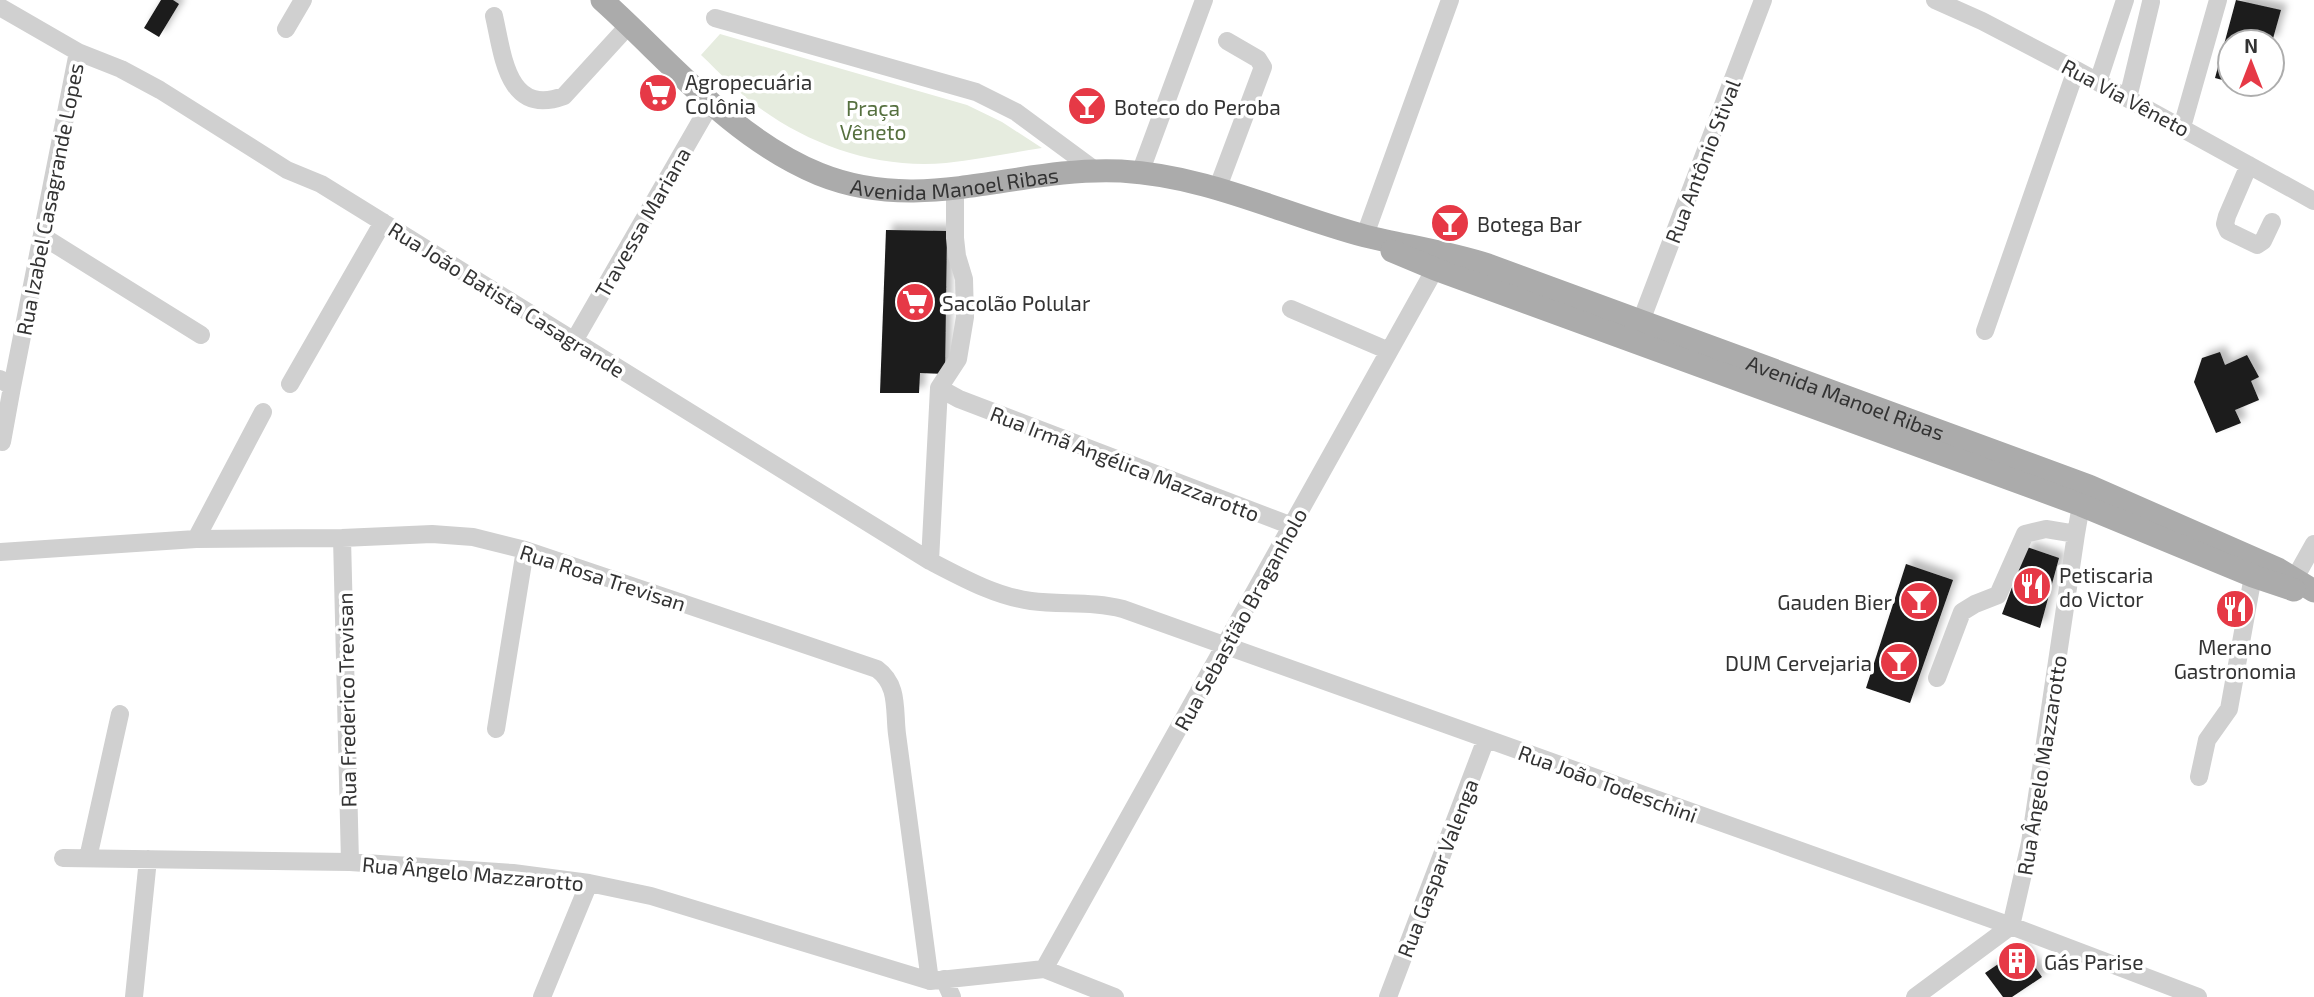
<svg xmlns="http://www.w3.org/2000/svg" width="2314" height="997" viewBox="0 0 2314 997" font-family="'Exo 2',sans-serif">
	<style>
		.green { fill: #e6ecdf }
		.building { fill: #1a1a1a; filter: url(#shadow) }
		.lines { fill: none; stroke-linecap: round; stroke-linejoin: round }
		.minor { stroke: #d0d0d0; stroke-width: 18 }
		.major { stroke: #ababab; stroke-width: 23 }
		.labels { text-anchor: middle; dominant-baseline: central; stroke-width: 7; stroke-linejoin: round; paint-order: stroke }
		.poi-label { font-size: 21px; fill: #333; stroke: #fff; text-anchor: start }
		.street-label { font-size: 21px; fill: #333; stroke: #fff }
		.park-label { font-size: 21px; fill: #56703f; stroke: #fff }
	</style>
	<defs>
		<filter id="shadow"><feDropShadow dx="6" dy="-6" stdDeviation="3.5" flood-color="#0004"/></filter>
	</defs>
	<rect width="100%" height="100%" fill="#fff"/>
	<path class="green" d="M 720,34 L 967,105 L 1002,122 L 1042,148 C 1010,153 978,159 946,163 C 880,169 814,147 761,109 C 739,94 720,73 701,55 Z"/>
	<path class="building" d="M 161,0 L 173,0 L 179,4 L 159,37 L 144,28 Z
		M 2236,0 L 2281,10 L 2272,42 L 2230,42 L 2230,82 L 2215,78 Z
		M 886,230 L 947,231 L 945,374 L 920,373 L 919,393 L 880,393 Z
		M 2220,352 L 2225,365 L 2247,355 L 2259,377 L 2251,381 L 2259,400 L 2235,410 L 2241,423 L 2216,433 L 2194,382 L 2202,358 Z
		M 2027,547 L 2059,558 L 2040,628 L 2002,614 Z
		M 1906,564 L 1953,580 L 1910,703 L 1866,688 Z
		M 2022,948 L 2042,977 L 2012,997 L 2003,997 L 1985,973 Z"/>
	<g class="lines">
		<path class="minor" d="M 1935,0 L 1982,21 L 2076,70 L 2314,201
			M 0,7 L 78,52 L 121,69 L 160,90 L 287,170 L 321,184 L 930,561 C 963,578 995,596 1031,601 C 1062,605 1093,601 1123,609 L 2011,926 L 2198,997
			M 494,16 C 503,55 507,117 564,96 L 629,25
			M 715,18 L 976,92 L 1016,112 L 1096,171
			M 286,29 L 303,0
			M 2098,82 L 2125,0
			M 2128,98 L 2151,2
			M 2182,127 L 2218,0
			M 2249,165 L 2227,216 L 2225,224 L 2228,231 L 2257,245 L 2263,241 L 2272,222
			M 1140,173 L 1204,0
			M 1218,187 L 1263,67 L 1258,59 L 1227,41
			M 1365,235 L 1450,0
			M 42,236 L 201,335
			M 1291,309 L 1389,351
			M 1641,321 L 1763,0
			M 1985,331 L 2076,70
			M 574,341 L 711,103
			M 0,379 L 12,387 L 2,442
			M 290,384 L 383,222
			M 12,387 L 78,52
			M 939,388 L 959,399 L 1292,526
			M 342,538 L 350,862
			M 196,539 L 263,412
			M 0,552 L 196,539 L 342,538 L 432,534 L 473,537 L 525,550 L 877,669 C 899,685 894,710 897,734 L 930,981
			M 930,561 L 939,388 L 958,359 L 965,317 L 964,279 L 957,256 L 955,238 L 955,189
			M 2295,578 L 2314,544
			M 1937,678 L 1962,612 L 1975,604 L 1998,595 L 2025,534 L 2046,529 L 2076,534
			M 496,729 L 525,550
			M 2199,777 L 2207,740 L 2229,709 L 2253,576
			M 63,858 L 350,862 L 513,873 L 589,883 L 651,896 L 930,981 L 1044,969 L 1115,997
			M 88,858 L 120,714
			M 1044,969 L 1435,269
			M 944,979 L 952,997
			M 134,997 L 148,859
			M 542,997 L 589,883
			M 1388,997 L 1486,739
			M 1915,997 L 2011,926 L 2030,843 L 2076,534 L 2081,505 L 2085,496"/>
		<g class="major">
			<path id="s1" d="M 602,0 C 670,61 732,138 819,174 C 923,216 1016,166 1121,171 C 1209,176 1282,214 1365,236 C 1406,246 1448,252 1488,265 L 2089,486 L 2278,569 L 2314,591"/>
			<path d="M 1392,251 L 1435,269 L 2081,505 L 2253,576 L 2294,590"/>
		</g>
	</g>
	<defs>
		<symbol id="supermarket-disc" viewBox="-11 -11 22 22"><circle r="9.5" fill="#e63946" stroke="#fff"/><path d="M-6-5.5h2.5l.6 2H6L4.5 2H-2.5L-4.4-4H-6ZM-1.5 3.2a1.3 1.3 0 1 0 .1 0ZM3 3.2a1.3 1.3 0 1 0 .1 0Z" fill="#fff"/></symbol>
		<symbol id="bar-disc" viewBox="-11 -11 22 22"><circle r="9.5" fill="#e63946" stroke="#fff"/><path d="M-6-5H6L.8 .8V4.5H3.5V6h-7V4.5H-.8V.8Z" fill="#fff"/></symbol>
		<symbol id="restaurant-disc" viewBox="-11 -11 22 22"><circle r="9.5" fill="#e63946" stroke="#fff"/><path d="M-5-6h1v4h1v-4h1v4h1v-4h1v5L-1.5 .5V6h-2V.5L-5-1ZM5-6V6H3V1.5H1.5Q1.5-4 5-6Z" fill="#fff"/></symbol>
		<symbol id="building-disc" viewBox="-11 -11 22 22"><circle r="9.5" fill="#e63946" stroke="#fff"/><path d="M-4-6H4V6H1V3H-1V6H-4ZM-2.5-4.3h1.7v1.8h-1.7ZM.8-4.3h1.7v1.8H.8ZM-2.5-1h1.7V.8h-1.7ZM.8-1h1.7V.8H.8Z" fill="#fff"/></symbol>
	</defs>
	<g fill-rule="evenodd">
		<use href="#supermarket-disc" x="636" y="71" width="44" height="44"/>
		<use href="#bar-disc" x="1065" y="84" width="44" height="44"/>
		<use href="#bar-disc" x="1428" y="201" width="44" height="44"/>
		<use href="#supermarket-disc" x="893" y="280" width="44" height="44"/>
		<use href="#restaurant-disc" x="2010" y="564" width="44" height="44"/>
		<use href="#bar-disc" x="1897" y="579" width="44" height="44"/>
		<use href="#restaurant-disc" x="2213" y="587" width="44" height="44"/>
		<use href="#bar-disc" x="1877" y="640" width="44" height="44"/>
		<use href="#building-disc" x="1995" y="939" width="44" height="44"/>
	</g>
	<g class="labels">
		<g class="poi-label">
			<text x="685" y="81">Agropecuária<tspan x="685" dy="24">Colônia</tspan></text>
			<text x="1114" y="106">Boteco do Peroba</text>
			<text x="1477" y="223">Botega Bar</text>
			<text x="942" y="302">Sacolão Polular</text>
			<text x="2059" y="574">Petiscaria<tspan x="2059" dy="24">do Victor</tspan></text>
			<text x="1892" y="601" text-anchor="end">Gauden Bier</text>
			<text x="2235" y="646" text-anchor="middle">Merano<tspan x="2235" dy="24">Gastronomia</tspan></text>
			<text x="1872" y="662" text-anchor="end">DUM Cervejaria</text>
			<text x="2044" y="961">Gás Parise</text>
		</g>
		<g class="street-label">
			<text transform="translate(2126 97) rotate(28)">Rua Via Vêneto</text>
			<text transform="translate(1702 161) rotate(-69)">Rua Antônio Stival</text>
			<text stroke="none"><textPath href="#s1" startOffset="418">Avenida Manoel Ribas</textPath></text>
			<text transform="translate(49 199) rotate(-79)">Rua Izabel Casagrande Lopes</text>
			<text transform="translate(642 222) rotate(-60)">Travessa Mariana</text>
			<text transform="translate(507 299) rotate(32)">Rua João Batista Casagrande</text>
			<text stroke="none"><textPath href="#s1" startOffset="1346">Avenida Manoel Ribas</textPath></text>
			<text transform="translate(1125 463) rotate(21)">Rua Irmã Angélica Mazzarotto</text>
			<text transform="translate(603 577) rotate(18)">Rua Rosa Trevisan</text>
			<text transform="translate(1240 619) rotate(-61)">Rua Sebastião Braganholo</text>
			<text transform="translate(346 700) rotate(-91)">Rua Frederico Trevisan</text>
			<text transform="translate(2041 765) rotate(-81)">Rua Ângelo Mazzarotto</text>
			<text transform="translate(1608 783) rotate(20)">Rua João Todeschini</text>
			<text transform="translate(1437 868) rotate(-69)">Rua Gaspar Valenga</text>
			<text transform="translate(473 873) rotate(5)">Rua Ângelo Mazzarotto</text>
		</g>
		<g class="park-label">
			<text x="873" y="107">Praça<tspan x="873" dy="24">Vêneto</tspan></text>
		</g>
	</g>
	<g transform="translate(2251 63)"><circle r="33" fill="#ffffff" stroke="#adadad" stroke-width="2"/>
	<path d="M0-5L12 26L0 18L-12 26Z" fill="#e63946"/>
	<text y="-10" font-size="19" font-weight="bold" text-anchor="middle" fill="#333333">N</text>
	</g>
</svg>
